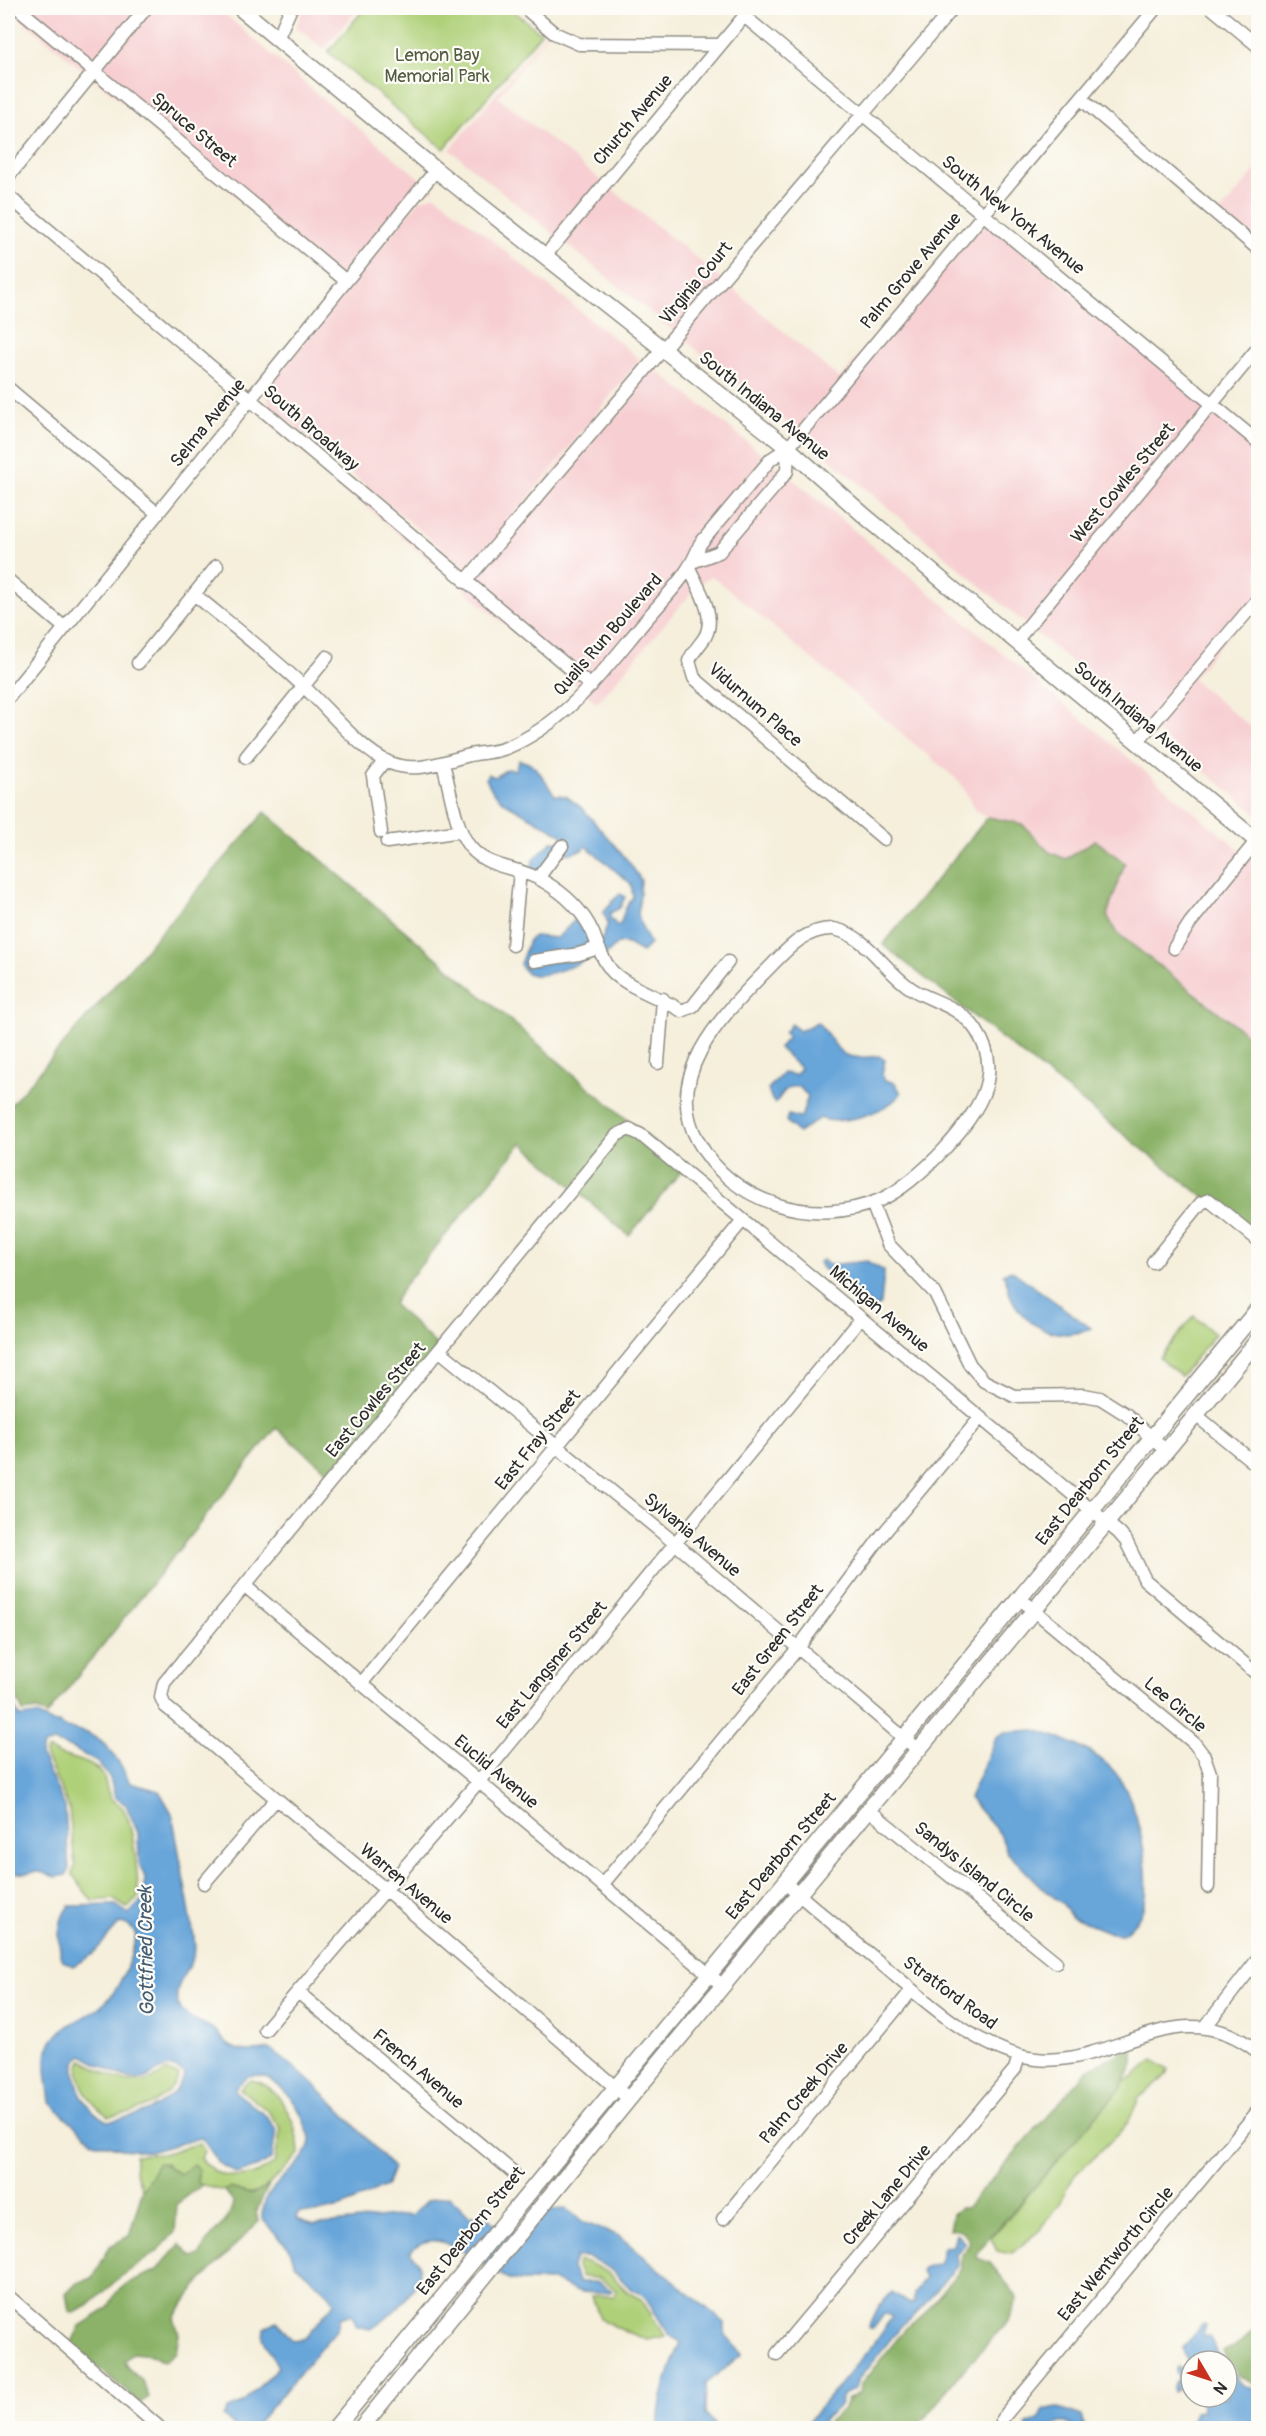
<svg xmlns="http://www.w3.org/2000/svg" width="1266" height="2436" viewBox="0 0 1266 2436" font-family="Pangolin,sans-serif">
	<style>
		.built { fill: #f7cfd2 }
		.green { fill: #afd078; stroke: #6d7e52; stroke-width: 1.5 }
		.forest { fill: #8bb268; stroke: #5b6e4a; stroke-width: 1.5 }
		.water { fill: #68a5d9; stroke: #4a6882; stroke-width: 1.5; fill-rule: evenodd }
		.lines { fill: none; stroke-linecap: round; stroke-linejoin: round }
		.minor-casing { stroke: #908d84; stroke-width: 15 }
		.major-casing { stroke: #908d84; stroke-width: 18 }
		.minor { stroke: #fff; stroke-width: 12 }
		.major { stroke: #fff; stroke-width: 15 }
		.labels { text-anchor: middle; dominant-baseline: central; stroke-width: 4.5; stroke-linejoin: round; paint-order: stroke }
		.park-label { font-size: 18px; fill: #535d42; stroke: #fdfcf7 }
		.street-label { font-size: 18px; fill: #2b2b2b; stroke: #fdfcf7 }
		.water-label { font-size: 20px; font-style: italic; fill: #435c71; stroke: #fdfcf7 }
	</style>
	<rect width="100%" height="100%" fill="#fdfcf7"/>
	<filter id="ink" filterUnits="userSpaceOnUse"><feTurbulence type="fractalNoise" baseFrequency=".0167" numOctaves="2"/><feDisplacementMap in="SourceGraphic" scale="12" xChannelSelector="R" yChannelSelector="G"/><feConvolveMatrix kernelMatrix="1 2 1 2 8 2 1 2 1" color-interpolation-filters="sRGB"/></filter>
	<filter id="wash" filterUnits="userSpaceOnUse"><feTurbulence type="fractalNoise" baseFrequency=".008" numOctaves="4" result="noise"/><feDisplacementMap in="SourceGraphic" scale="24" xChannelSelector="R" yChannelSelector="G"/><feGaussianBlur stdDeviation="1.35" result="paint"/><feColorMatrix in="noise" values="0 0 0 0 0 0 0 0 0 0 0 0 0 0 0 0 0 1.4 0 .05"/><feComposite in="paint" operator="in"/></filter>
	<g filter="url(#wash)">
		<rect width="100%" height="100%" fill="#f5efdc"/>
		<path class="built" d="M 8,8 L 218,8 L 323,99 L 434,190 L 419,195 L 345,285 Z
			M 304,8 L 359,8 L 324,49 L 296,27 Z
			M 517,8 L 548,33 L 498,97 L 688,251 L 840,379 L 978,215 L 1258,445 L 1258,599 L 1192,679 L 1258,733 L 1258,815 L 1035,632 L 802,435 L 450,150 L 545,35 L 544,30 Z
			M 1258,167 L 1258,252 L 1216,218 Z
			M 435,195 L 640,359 L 470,572 L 269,405 L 267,397 L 266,389 L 420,200 Z
			M 645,361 L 760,452 L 1258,865 L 1258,1043 L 1116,932 L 1107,915 L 1124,863 L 1095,840 L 1066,859 L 1049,852 L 1022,824 L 988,817 L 975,810 L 960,782 L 712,576 L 700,583 L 597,703 L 258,414 L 467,575 Z"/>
		<path class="green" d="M 365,8 L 510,8 L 541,33 L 444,149 L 328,52 Z
			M 1194,1316 L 1215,1334 L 1181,1376 L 1159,1358 Z
			M 48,1749 C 58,1757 79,1757 94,1767 C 108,1775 104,1787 111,1799 C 114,1803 119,1804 122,1807 C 134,1822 138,1878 138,1898 L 127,1908 L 113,1899 L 92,1901 L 72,1874 L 75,1866 L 69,1808 L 45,1754 Z
			M 82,2060 C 111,2076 136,2095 166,2071 L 179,2075 C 168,2103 135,2113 108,2116 C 92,2105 72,2080 82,2060 Z
			M 1154,2060 L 1168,2070 L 1166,2076 L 1139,2098 L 1128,2122 L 1118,2134 L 1075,2175 L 1066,2189 L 1061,2202 L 1040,2230 L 1011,2254 L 997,2251 L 991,2238 L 1124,2083 Z
			M 250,2080 C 282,2084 298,2127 299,2154 C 288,2165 263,2195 249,2195 C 242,2195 238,2189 232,2189 C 224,2188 230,2190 223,2190 C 216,2190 202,2185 197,2181 L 199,2169 L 180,2174 L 165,2164 L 142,2191 L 135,2169 L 135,2155 L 163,2154 L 200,2143 L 204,2151 L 201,2158 C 220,2185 253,2180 275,2162 L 281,2128 L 268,2111 L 240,2089 Z
			M 578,2261 L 587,2262 L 609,2273 L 629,2293 L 641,2299 L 665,2336 L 648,2340 L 615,2327 L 600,2318 L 592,2296 L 615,2296 L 617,2289 L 599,2278 L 582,2277 L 577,2267 Z"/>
		<path class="forest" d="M 265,812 L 684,1168 L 629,1236 L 522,1143 L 406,1283 L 393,1304 L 440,1348 L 333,1476 L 276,1428 L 47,1715 L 38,1710 L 23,1712 L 15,1695 L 8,1692 L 8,1108 Z
			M 988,817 L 1022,824 L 1049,852 L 1066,859 L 1095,840 L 1125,863 L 1107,915 L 1116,932 L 1258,1043 L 1258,1240 L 883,945 Z
			M 1126,2050 L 1133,2050 L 1133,2064 L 1122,2087 L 978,2251 L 977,2258 L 990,2263 L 1016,2295 L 1017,2300 L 1008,2321 L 956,2378 L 917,2428 L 825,2428 L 829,2421 L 844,2408 L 847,2400 L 860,2392 L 861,2384 L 906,2328 L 924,2314 L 961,2268 L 961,2256 L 970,2243 C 966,2234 959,2228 950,2230 L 953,2214 L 961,2208 L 966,2208 L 974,2199 L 1088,2070 Z
			M 158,2163 L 165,2164 L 180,2174 L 194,2164 L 199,2169 L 197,2181 L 202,2185 L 177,2204 L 175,2232 L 159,2250 L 119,2278 L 88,2306 L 74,2313 L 69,2311 L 66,2294 L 77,2283 L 93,2278 L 110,2246 L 129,2236 L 142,2191 Z
			M 269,2185 L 256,2211 L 258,2222 L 199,2283 L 174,2318 L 179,2334 L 176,2352 L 164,2362 L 151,2355 L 133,2353 L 124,2361 L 127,2367 L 142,2381 L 149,2397 L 140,2403 L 71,2344 L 80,2326 L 107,2309 L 116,2293 L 132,2281 L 156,2271 L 180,2244 L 192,2257 L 199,2256 C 203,2252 202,2247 206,2243 C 216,2229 231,2220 233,2201 L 225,2191 L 229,2188 C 248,2192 251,2200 269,2185 Z
			M 1258,2326 L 1258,2387 L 1240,2376 L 1226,2359 L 1223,2351 L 1235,2347 Z"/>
		<path class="water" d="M 519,760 C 540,764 543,781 555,795 L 566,796 L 583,809 L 629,862 L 641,880 L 638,918 L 650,944 L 642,952 L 628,944 L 618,943 L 601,960 L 589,957 C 579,965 542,979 530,974 C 525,973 523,969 520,964 L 529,940 L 534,936 L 557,938 L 579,916 L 596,940 L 602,939 L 608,923 L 603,912 L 620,893 L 625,897 L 620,908 L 610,913 L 610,917 L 616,925 L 620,925 L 625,909 L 633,897 L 631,884 L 586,846 L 582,850 L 568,854 L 561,849 L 541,876 L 531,872 L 533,860 L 553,841 L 563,842 L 564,839 L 561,834 L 505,803 L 493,792 L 486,779 L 488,774 L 495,777 L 507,769 L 515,770 Z
			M 817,1022 C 844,1050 833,1062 879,1056 L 885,1060 L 882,1075 L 885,1080 L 895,1083 L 901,1093 C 889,1112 839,1127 820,1118 L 798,1133 L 786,1121 L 788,1115 L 801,1118 L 808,1096 L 798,1086 C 784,1086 783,1095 775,1103 L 772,1100 L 768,1089 L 783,1073 L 796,1075 L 800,1068 L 779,1048 L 788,1037 L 784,1033 L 791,1024 L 800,1031 Z
			M 823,1260 L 829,1265 L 867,1261 L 884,1271 L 881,1304 L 876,1308 L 822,1268 L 819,1262 Z
			M 1011,1270 L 1091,1328 C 1058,1343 1024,1327 1010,1295 C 1007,1288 1008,1280 1003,1274 Z
			M 8,1697 L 11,1697 L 19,1717 L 37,1715 L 53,1723 L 60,1723 L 64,1728 C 99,1730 116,1753 130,1783 L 159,1791 L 172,1813 L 194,1936 C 194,1942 196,1950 194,1955 C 189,1968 179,1979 177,1993 C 173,2019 206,2021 217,2032 C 223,2038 225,2045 234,2048 C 245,2053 259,2051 270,2049 C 317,2083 355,2125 393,2168 L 386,2186 L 344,2206 L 315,2213 L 299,2212 L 297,2219 L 314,2225 L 405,2215 L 411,2216 L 428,2200 L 449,2196 L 469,2216 L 484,2214 C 492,2226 515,2233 529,2232 L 549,2210 L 566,2209 L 585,2223 L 619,2236 L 725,2323 L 725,2335 L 742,2354 L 706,2384 L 705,2414 L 718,2428 L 660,2428 C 655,2407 672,2362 681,2342 L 669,2335 L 644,2295 L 632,2290 L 612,2270 L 596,2261 L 588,2257 L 575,2257 L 572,2268 L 579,2282 L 598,2282 L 613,2291 C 604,2294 586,2293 576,2291 C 567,2288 560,2281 550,2281 C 538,2280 520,2283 509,2279 C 483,2270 437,2218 410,2252 C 416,2258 421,2264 420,2273 C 416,2292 386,2322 370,2329 L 357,2326 L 352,2314 L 340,2318 L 337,2329 L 255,2426 L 236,2428 L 223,2416 L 228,2409 L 243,2403 L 278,2367 L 263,2338 L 264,2328 L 277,2321 L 292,2340 L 305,2338 L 334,2303 L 330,2295 L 295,2264 L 290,2249 L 262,2219 C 260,2181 310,2168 310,2139 C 310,2134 305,2126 304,2121 C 299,2108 292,2097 280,2087 C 269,2078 263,2073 248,2076 L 235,2088 L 236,2092 L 265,2115 L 276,2129 L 272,2158 L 264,2164 L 237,2174 L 218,2163 L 204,2140 L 200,2138 L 150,2152 L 122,2149 L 94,2142 L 50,2103 C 49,2089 43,2065 47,2052 C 58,2023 79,2023 99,2008 C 121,1991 130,1961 136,1935 L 129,1925 L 120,1923 L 92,1955 L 73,1966 L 63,1961 C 57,1946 57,1919 69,1906 L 116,1905 L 129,1914 L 142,1900 L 145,1878 L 139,1862 L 138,1833 L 126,1805 L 115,1797 L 110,1778 L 97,1762 L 74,1749 L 54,1742 L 43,1745 L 41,1755 L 65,1807 L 69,1870 L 66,1875 L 56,1877 L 40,1872 L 8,1874 ZM 82,2055 C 98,2064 115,2075 134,2079 C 156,2083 162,2054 185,2074 C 172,2106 139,2117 107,2121 C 85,2109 74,2087 75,2062 Z
			M 1035,1730 C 1061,1738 1093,1749 1112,1769 C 1137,1795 1149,1861 1146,1896 C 1145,1910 1135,1926 1122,1934 L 1111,1933 L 1071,1917 L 1063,1904 L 1044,1890 L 1007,1852 L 1000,1834 L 969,1798 L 996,1737 L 1005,1732 Z
			M 956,2234 L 965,2243 L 956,2254 L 957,2265 C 939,2286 924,2309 902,2325 L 857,2381 L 855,2389 L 843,2395 L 840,2405 L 825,2418 L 819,2428 L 803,2428 L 871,2347 L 892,2317 L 885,2313 L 873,2329 L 869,2328 L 879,2306 L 892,2292 L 910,2304 L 914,2301 L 914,2294 L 925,2277 L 921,2272 L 923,2268 C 942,2261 938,2267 943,2247 L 953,2246 Z
			M 1202,2324 L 1206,2325 L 1203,2337 L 1209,2336 L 1222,2361 L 1191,2361 L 1191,2391 L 1180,2388 L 1173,2392 L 1173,2385 L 1179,2378 L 1176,2372 L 1178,2367 L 1185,2369 L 1189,2365 L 1182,2349 Z
			M 1227,2367 L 1243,2385 L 1255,2389 L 1258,2428 L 1192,2428 L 1190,2423 L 1194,2411 L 1202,2410 L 1201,2397 L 1227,2397 Z
			M 1056,2407 L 1082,2416 L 1085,2428 L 1074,2428 L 1066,2423 L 1060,2423 L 1049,2428 L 1027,2428 L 1026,2425 L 1040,2418 L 1044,2410 Z"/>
	</g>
	<g filter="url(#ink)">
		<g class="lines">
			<defs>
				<path id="minor" d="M 18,8 L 346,281
					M 525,8 L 554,33 L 579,44 L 720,45
					M 1212,8 L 1258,46
					M 744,16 L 1258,442
					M 277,39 L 291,8
					M 1081,99 L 1258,249
					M 8,177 L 146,8
					M 8,196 L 591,686
					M 545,256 L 751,8
					M 8,388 L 158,514
					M 695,561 L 719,552 L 776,485 L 787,471 L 788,448
					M 689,568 C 698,587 717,616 705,637 C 700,645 693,651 689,661 L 694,678 L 884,839
					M 8,580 L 65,628
					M 465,582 L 953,8
					M 194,594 C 230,624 268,653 302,685 C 328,708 358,749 390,763 C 417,774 445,761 470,755 C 482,752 494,753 506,748 C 567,723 604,670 645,621 C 665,597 690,574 700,544 L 771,459 L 788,448 L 1156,8
					M 1016,641 L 1258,348
					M 138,663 L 217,566
					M 8,698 L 436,170
					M 1137,742 L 1258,599
					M 246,757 L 327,657
					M 443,764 C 450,787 455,829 470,847 C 489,870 519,866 543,881 C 564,893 583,911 593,933 C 598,946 602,959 611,970 C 624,986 662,998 682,1011 L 693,1006 L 728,962
					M 381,832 L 373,776 L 385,760
					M 387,842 L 461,831
					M 538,878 L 562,846
					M 834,929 C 869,936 883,971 912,989 C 934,1003 959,1005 976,1030 C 986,1045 991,1063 987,1081 C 980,1120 915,1185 880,1200 C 814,1228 732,1204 698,1141 C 662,1078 720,1018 761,976 C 783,955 801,928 834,929 Z
					M 513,945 L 520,871
					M 1174,948 L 1190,923 L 1258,839
					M 534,961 L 579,954 L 598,948
					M 658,1063 L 663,999
					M 872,1203 L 888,1244 L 935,1293 L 970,1365 L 984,1381 L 1014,1396 L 1084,1395 L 1100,1398 L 1127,1415 L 1166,1451
					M 1153,1262 L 1201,1203 L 1209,1200 L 1258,1240
					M 440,1351 L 676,1544 L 918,1750
					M 1196,1415 L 1258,1466
					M 245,1586 L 723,1986
					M 1019,1598 L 1194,1743 L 1204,1756 L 1210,1773 L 1208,1887
					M 361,1684 L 743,1220
					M 869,1810 L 1056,1962
					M 784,1882 C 818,1911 851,1939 885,1967 C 925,2001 968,2041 1020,2056 C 1106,2079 1174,1984 1258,2052
					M 204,1883 L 276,1799
					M 602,1885 L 798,1648 L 883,1534 L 980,1418
					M 299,1993 L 513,2172
					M 1206,2026 L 1258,1959
					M 265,2030 L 479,1781 L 861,1318
					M 629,2099 L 386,1890 L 165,1706 L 161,1697 L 164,1683 L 617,1135 L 629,1129 L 641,1135 L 1119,1533 L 1126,1541 L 1145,1580 L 1258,1675
					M 723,2219 L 912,1990
					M 8,2296 L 160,2428
					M 777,2354 L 1015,2069 L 1019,2056
					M 1002,2419 L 1258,2111"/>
				<path id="major" d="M 240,8 L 436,170 L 788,448 L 866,517 L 1258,842
					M 335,2428 L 1258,1309
					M 361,2428 L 629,2099 L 1258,1340"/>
			</defs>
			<use href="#minor" class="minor-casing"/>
			<use href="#major" class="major-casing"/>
			<use href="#minor" class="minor"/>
			<use href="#major" class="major"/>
		</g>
	</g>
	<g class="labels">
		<g class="park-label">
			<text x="437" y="55">Lemon Bay<tspan x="437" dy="21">Memorial Park</tspan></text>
		</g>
		<g class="street-label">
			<text transform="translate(633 120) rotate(-50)">Church Avenue</text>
			<text transform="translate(194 130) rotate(40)">Spruce Street</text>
			<text transform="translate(1013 215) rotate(39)">South New York Avenue</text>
			<text transform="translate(911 271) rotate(-50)">Palm Grove Avenue</text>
			<text transform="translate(696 283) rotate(-50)">Virginia Court</text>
			<text transform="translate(764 406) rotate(39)">South Indiana Avenue</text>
			<text transform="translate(208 423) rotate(-51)">Selma Avenue</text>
			<text transform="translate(311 428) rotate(41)">South Broadway</text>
			<text transform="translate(1123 483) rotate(-50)">West Cowles Street</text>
			<text transform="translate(608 635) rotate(-49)">Quails Run Boulevard</text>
			<text transform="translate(755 705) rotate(41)">Vidurnum Place</text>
			<text transform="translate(1138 717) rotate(40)">South Indiana Avenue</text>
			<text transform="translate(879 1309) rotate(40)">Michigan Avenue</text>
			<text transform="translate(376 1400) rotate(-50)">East Cowles Street</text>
			<text transform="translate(538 1440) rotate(-51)">East Fray Street</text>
			<text transform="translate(1090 1481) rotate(-51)">East Dearborn Street</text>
			<text transform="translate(692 1535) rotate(40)">Sylvania Avenue</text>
			<text transform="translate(778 1640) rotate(-52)">East Green Street</text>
			<text transform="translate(552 1665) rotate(-50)">East Langsner Street</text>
			<text transform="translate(1175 1705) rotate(40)">Lee Circle</text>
			<text transform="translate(496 1772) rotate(40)">Euclid Avenue</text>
			<text transform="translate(781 1856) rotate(-50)">East Dearborn Street</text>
			<text transform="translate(974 1872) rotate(39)">Sandys Island Circle</text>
			<text transform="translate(406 1884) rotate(40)">Warren Avenue</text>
			<text transform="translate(950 1993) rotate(36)">Stratford Road</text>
			<text transform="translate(418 2069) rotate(40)">French Avenue</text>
			<text transform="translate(804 2093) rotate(-50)">Palm Creek Drive</text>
			<text transform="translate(887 2195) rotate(-50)">Creek Lane Drive</text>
			<text transform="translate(471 2231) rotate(-51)">East Dearborn Street</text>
			<text transform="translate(1116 2254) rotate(-50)">East Wentworth Circle</text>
		</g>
		<g class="water-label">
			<text transform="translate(146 1951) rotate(-91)">Gottfried Creek</text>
		</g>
	</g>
	<rect width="1266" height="2436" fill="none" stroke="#fdfcf7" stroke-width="30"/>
	<g transform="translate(1209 2379) rotate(129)"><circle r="28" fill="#fdfcf7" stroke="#a9a8a5" stroke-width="1.5"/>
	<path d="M0-4.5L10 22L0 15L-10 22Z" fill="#c8321e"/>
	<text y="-9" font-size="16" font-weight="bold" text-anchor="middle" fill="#2b2b2b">N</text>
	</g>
</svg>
